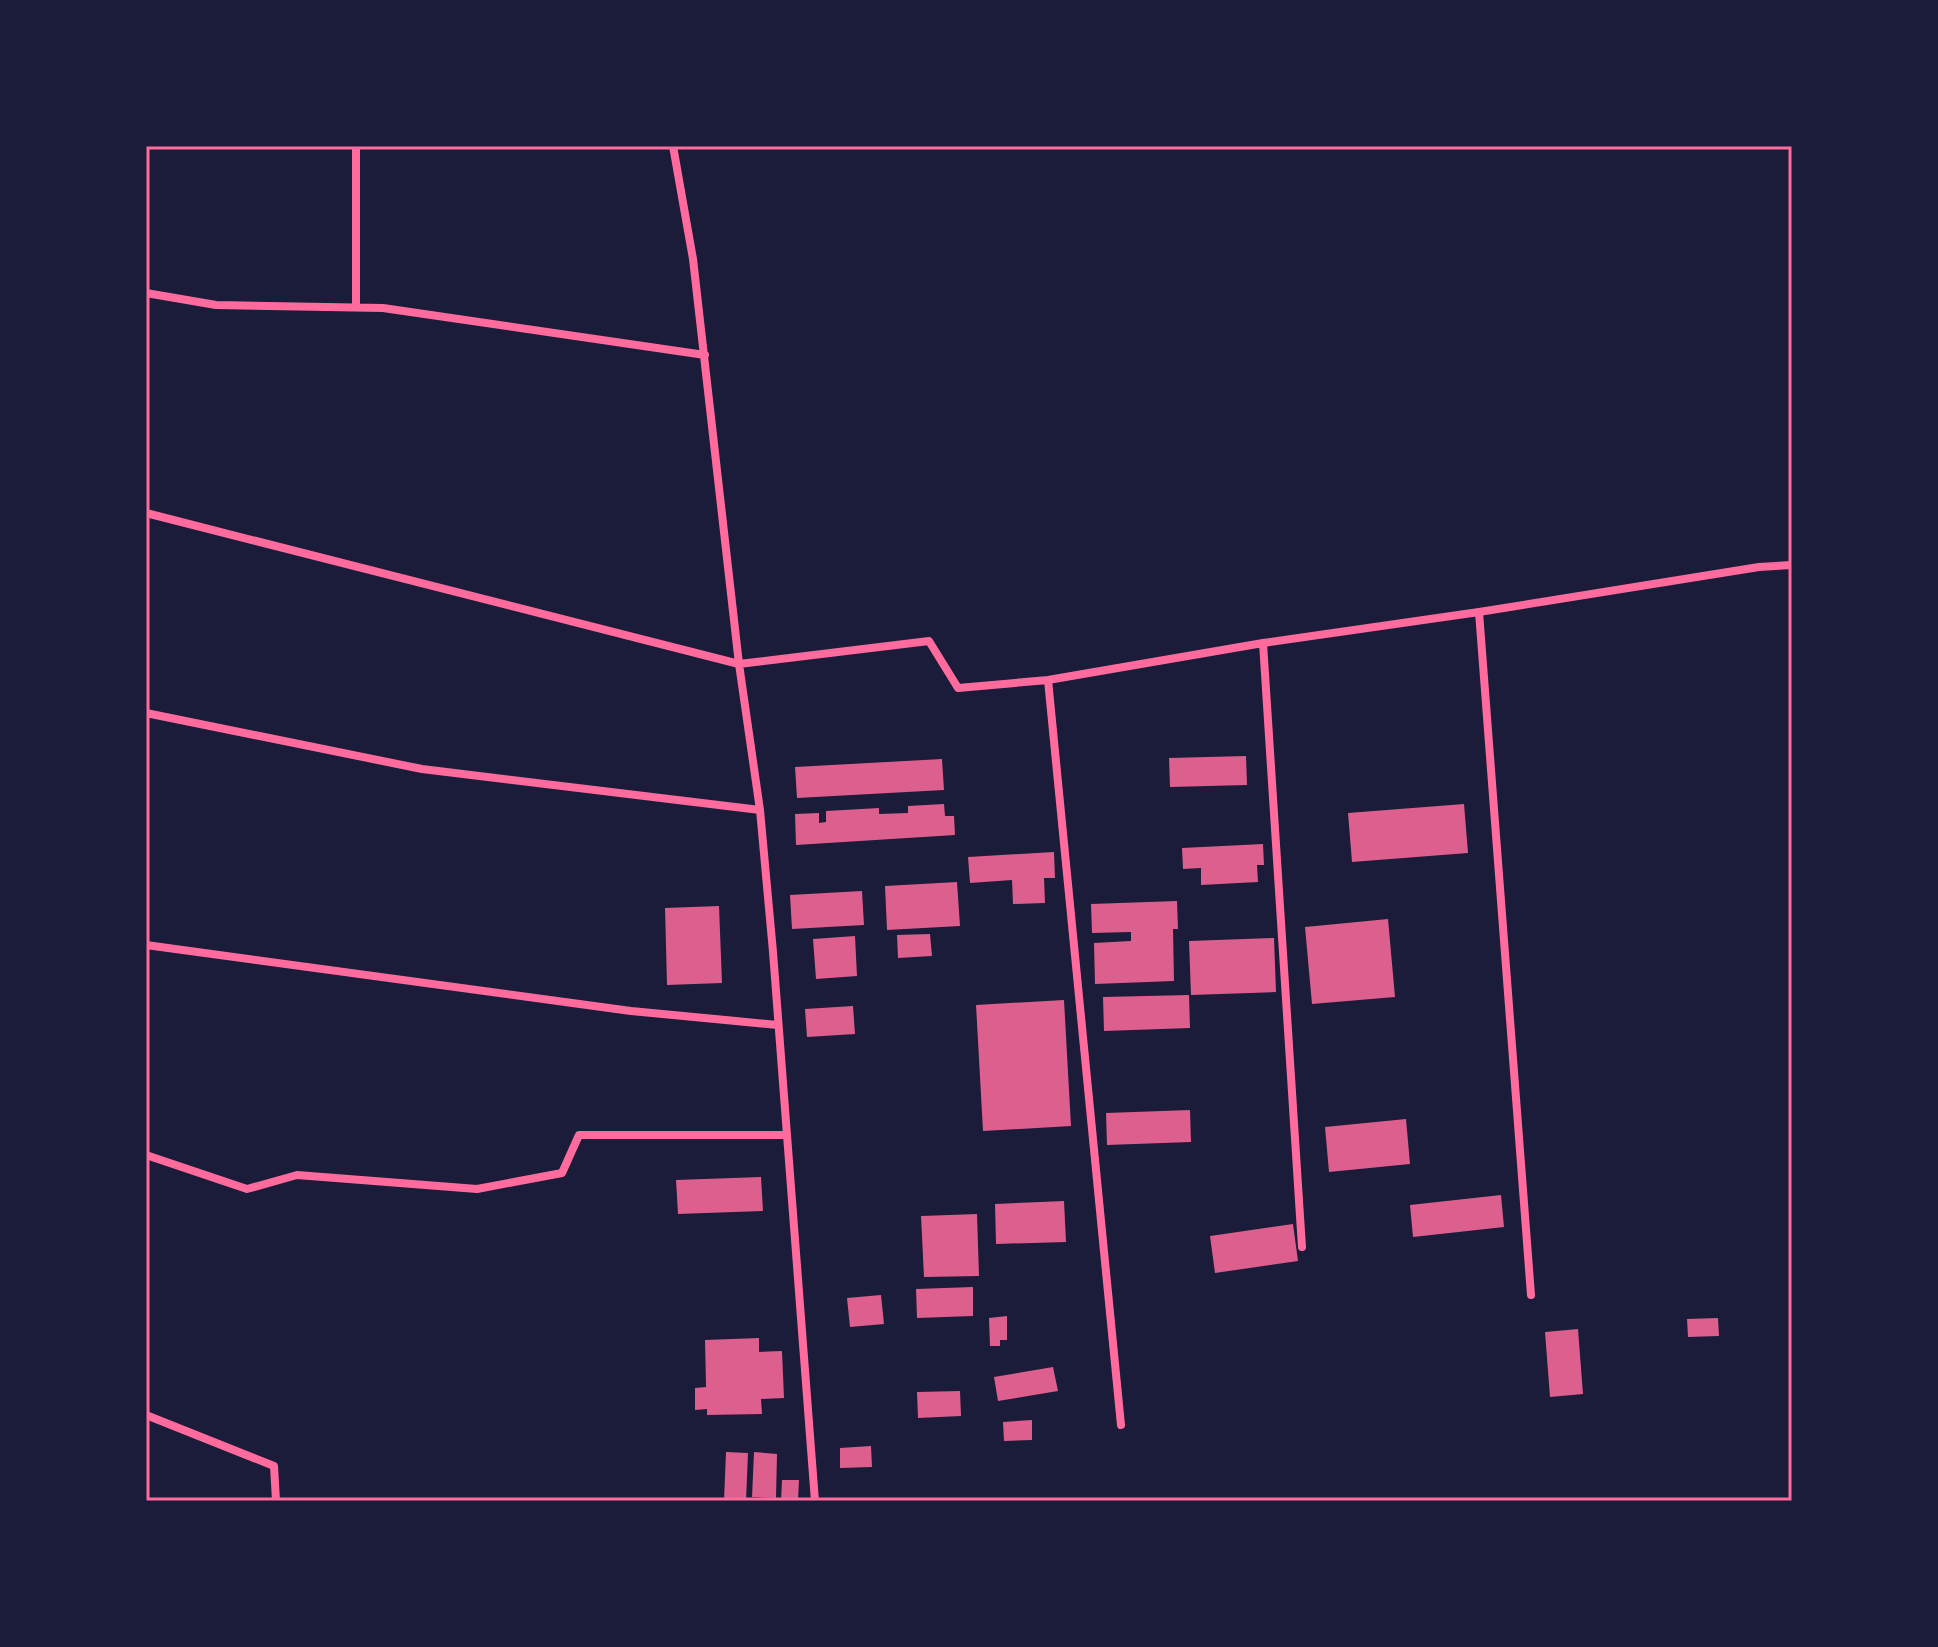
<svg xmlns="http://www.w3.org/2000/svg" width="1938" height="1647" viewBox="0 0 1938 1647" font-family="'Varela Round',sans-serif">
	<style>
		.building { fill: #dd5f8e }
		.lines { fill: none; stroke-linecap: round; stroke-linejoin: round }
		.minor { stroke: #ff6b9d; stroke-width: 8 }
		.neatline { fill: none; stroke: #ff6b9d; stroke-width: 3 }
	</style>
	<rect width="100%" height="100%" fill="#1b1b3a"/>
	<path class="building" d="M 1246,756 L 1247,785 L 1170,787 L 1169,758 Z
		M 942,759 L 944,790 L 797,798 L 795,767 Z
		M 944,804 L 945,816 L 954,816 L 955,835 L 796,845 L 795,814 L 819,813 L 819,823 L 826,822 L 826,811 L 879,808 L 879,814 L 908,813 L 908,806 Z
		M 1464,804 L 1468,853 L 1352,862 L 1348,813 Z
		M 1263,844 L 1264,865 L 1257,865 L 1258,882 L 1201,885 L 1201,868 L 1183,869 L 1182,848 Z
		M 1054,852 L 1055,878 L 1044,878 L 1045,903 L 1013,904 L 1012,880 L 970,883 L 968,857 Z
		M 957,882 L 960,926 L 887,930 L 885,886 Z
		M 862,891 L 864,925 L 792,929 L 790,895 Z
		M 1177,901 L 1178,929 L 1173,929 L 1174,981 L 1095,984 L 1094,943 L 1131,941 L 1131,932 L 1092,933 L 1091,904 Z
		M 719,906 L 722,983 L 667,985 L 665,908 Z
		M 1388,919 L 1395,997 L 1312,1004 L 1305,927 Z
		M 930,934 L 932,956 L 898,958 L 897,935 Z
		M 855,936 L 857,976 L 816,979 L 813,939 Z
		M 1274,938 L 1276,992 L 1191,995 L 1189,941 Z
		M 1189,995 L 1190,1028 L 1104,1031 L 1103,997 Z
		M 1064,1000 L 1071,1126 L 983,1131 L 976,1005 Z
		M 853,1006 L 855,1034 L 807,1037 L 805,1009 Z
		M 1190,1110 L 1191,1142 L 1107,1145 L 1106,1113 Z
		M 1406,1119 L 1410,1164 L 1329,1172 L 1325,1127 Z
		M 761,1177 L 763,1211 L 678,1214 L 676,1180 Z
		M 1501,1195 L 1504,1227 L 1413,1237 L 1410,1205 Z
		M 1064,1201 L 1066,1242 L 996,1244 L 995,1204 Z
		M 977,1214 L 979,1276 L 924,1277 L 921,1216 Z
		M 1293,1224 L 1298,1261 L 1215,1273 L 1210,1236 Z
		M 973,1287 L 973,1316 L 917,1318 L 916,1289 Z
		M 881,1295 L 884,1324 L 850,1327 L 847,1298 Z
		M 1007,1316 L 1007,1340 L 1000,1340 L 1000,1346 L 990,1346 L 989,1318 Z
		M 1718,1318 L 1719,1336 L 1688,1337 L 1687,1319 Z
		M 1578,1329 L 1583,1394 L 1550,1397 L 1545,1332 Z
		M 759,1338 L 759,1352 L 782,1351 L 784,1398 L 761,1399 L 762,1414 L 707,1415 L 707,1409 L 695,1410 L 695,1388 L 706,1387 L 705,1340 Z
		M 1053,1367 L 1058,1391 L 998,1401 L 994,1377 Z
		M 960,1391 L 961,1416 L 918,1418 L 917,1392 Z
		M 1032,1420 L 1032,1440 L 1004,1441 L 1003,1422 Z
		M 871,1446 L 872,1467 L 840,1468 L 840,1448 Z
		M 726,1452 L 748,1453 L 746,1501 L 724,1501 Z
		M 754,1452 L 777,1454 L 776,1498 L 752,1497 Z
		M 782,1480 L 799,1480 L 798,1501 L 781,1501 Z"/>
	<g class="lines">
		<path class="minor" d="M 356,146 L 356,307
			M 673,146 L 693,259 L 739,664 L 760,810 L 773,952 L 815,1501
			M 146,293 L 216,305 L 383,308 L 705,355
			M 146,513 L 739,664 L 929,641 L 958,688 L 1048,680 L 1263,643 L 1479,612 L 1759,567 L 1792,565
			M 1479,612 L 1531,1295
			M 1263,643 L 1302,1247
			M 1048,680 L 1121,1425
			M 146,713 L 422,769 L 760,810
			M 146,945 L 631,1011 L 778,1025
			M 146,1155 L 247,1189 L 297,1175 L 477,1189 L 562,1173 L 579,1135 L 787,1135
			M 146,1415 L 274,1466 L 276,1501"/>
	</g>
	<rect width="1938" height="1647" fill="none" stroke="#1b1b3a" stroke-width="296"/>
	<rect x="148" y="148" width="1642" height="1351" class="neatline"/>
</svg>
